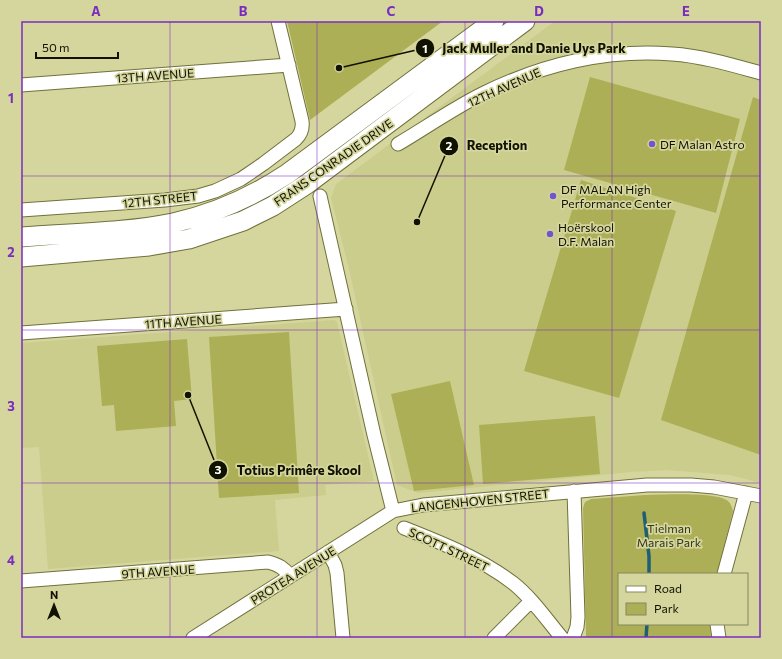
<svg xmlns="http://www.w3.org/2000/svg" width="782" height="659" viewBox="0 0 782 659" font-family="Commissioner,sans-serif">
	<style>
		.built { fill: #cbcd8c }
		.green { fill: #adaf56 }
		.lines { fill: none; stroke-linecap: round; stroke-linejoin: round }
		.stream { stroke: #1e5f73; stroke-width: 3.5 }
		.street-casing { stroke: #70713b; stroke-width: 15 }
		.secondary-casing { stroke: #70713b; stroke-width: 21 }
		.street { stroke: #fff; stroke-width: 13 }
		.secondary { stroke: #fff; stroke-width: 19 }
		.grid { fill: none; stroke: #7b2cbf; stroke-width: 1; stroke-opacity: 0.55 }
		.poi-dot { fill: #7154ce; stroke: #d4d69d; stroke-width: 1.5 }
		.labels { text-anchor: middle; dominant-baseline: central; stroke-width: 3.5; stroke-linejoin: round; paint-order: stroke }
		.street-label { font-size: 12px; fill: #110; stroke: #d4d69d }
		.poi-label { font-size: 12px; fill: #110; stroke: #d4d69d; text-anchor: start }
		.park-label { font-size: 12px; fill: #33341b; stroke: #d4d69d }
		.leader { fill: none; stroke: #110; stroke-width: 1.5 }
		.callout-dot { fill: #110; stroke: #d4d69d; stroke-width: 1.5 }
		.mark-label { font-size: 12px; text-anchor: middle; font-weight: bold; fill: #fff }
		.callout-label { font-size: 13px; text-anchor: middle; font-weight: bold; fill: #110; stroke: #d4d69d; stroke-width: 3.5; stroke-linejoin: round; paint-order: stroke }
		.neatline { fill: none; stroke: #7b2cbf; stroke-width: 1.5 }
		.grid-label { font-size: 13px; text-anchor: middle; font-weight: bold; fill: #7b2cbf }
	</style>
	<rect width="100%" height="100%" fill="#d4d69d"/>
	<path class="built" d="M 555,21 L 761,21 L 761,483 L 730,475 L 666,470 L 631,472 L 418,493 L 397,485 L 349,269 L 331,198 L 336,184 Z
		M 334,320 L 337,322 L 374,481 L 325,485 L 326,495 L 275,500 L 279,551 L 48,569 L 39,447 L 21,448 L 21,343 Z"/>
	<path class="green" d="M 287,21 L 443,21 L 310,120 Z
		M 590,77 L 740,119 L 716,213 L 564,170 Z
		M 753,97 L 761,100 L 761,455 L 661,420 Z
		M 581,180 L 676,211 L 619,398 L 524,371 Z
		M 289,332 L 299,493 L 219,498 L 209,337 Z
		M 187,339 L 192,399 L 174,401 L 176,426 L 116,431 L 114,405 L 102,406 L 97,346 Z
		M 450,381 L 474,485 L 414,491 L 391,394 Z
		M 595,416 L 600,474 L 483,484 L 479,425 Z
		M 645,495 C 661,495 719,491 729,502 C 731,504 732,508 733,511 L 717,574 L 619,574 L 619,624 L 710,624 L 711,638 L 585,638 L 586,636 L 583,508 L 585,502 L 591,499 Z"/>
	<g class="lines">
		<path class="stream" d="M 644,513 L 649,556 L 649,574
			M 646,638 L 647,624"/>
		<defs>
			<path id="street" d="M 21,85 L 289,65
				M 398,144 C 425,128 454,108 482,94 C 541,65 606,49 672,54 C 702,56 732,65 761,73
				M 320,196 L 374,435 L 393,511
				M 21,210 L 165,200 L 198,196 L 215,191 L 241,179 L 263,164 L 296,139 C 301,134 303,128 302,121 L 278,21
				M 21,333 L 346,309
				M 404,528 C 442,543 480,558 513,583 C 532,598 547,620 562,638
				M 328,552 L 335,565 L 337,573 L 343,638
				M 724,574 L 746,493
				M 21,581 L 268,562 C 279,565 284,568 290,576
				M 717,624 L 719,638
				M 193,638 L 393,511 L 423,505 L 647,485 L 691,485 L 714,487 L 761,496
				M 494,638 L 531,601
				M 573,638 L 577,627 L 578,617 L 574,491"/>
			<path id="secondary" d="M 21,237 C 71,233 123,233 173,223 C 214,214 252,197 287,174 L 494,21
				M 21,257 L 149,246 L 189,239 L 243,221 L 273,206 L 307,184 L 525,21"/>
		</defs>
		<use href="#street" class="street-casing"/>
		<use href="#secondary" class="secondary-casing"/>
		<use href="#street" class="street"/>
		<use href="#secondary" class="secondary"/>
	</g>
	<path class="grid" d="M 170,21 L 170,638M 317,21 L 317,638M 465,21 L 465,638M 612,21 L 612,638M 21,176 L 761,176M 21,330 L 761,330M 21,483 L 761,483"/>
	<g class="poi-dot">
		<circle cx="652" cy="144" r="4"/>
		<circle cx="553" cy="196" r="4"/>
		<circle cx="550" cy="234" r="4"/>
	</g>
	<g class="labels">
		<g class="street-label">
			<text transform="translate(155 75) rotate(-4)">13TH AVENUE</text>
			<text transform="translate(504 87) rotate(-24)">12TH AVENUE</text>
			<text transform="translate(333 162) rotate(-35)">FRANS CONRADIE DRIVE</text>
			<text transform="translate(160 199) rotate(-6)">12TH STREET</text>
			<text transform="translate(183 321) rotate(-4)">11TH AVENUE</text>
			<text transform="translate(480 500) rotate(-6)">LANGENHOVEN STREET</text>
			<text transform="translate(449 549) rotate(25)">SCOTT STREET</text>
			<text transform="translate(158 571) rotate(-4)">9TH AVENUE</text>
			<text transform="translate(293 575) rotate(-32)">PROTEA AVENUE</text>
		</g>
		<g class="poi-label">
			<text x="660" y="144">DF Malan Astro</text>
			<text x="561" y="189">DF MALAN High<tspan x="561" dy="14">Performance Center</tspan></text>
			<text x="558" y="227">Hoërskool<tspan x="558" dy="14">D.F. Malan</tspan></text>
		</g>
		<g class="park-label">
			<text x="669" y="528">Tielman<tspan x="669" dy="14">Marais Park</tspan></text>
		</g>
	</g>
	<path class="leader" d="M339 68L425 48M417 222L449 146M188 395L218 470"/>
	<g class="callout-dot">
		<circle cx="339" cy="68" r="4"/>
		<circle cx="417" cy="222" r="4"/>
		<circle cx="188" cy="395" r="4"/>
		<circle cx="425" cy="48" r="10"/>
		<circle cx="449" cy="146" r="10"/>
		<circle cx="218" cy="470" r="10"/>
	</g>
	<g class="mark-label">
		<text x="425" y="53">1</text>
		<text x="449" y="150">2</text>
		<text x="218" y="474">3</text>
	</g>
	<g class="callout-label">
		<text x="534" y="53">Jack Muller and Danie Uys Park</text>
		<text x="497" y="150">Reception</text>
		<text x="299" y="475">Totius Primêre Skool</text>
	</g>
	<rect width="782" height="659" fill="none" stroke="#d4d69d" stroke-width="44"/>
	<rect x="618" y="573" width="130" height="52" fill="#d4d69d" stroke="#86875e"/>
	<rect x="626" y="586" width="20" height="6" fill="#ffffff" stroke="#86875e"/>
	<text x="654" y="593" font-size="12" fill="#111100">Road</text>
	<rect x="626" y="603" width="20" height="12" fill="#adaf56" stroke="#86875e"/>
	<text x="654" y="613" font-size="12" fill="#111100">Park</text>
	<g transform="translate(54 605)" stroke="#d4d69d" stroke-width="3" paint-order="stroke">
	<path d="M0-3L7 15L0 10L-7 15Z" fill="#111100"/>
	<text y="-6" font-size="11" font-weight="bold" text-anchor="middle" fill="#111100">N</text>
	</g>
	<path d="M36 52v6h82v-6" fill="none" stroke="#111100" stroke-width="2"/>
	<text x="42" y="52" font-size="12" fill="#111100" stroke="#d4d69d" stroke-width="3" paint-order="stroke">50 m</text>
	<rect x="22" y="22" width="738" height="615" class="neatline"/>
	<g class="grid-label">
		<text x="96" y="16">A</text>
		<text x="243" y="16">B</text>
		<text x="391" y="16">C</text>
		<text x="539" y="16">D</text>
		<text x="686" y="16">E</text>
		<text x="11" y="103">1</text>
		<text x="11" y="257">2</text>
		<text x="11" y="411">3</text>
		<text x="11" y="565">4</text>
	</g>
</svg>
